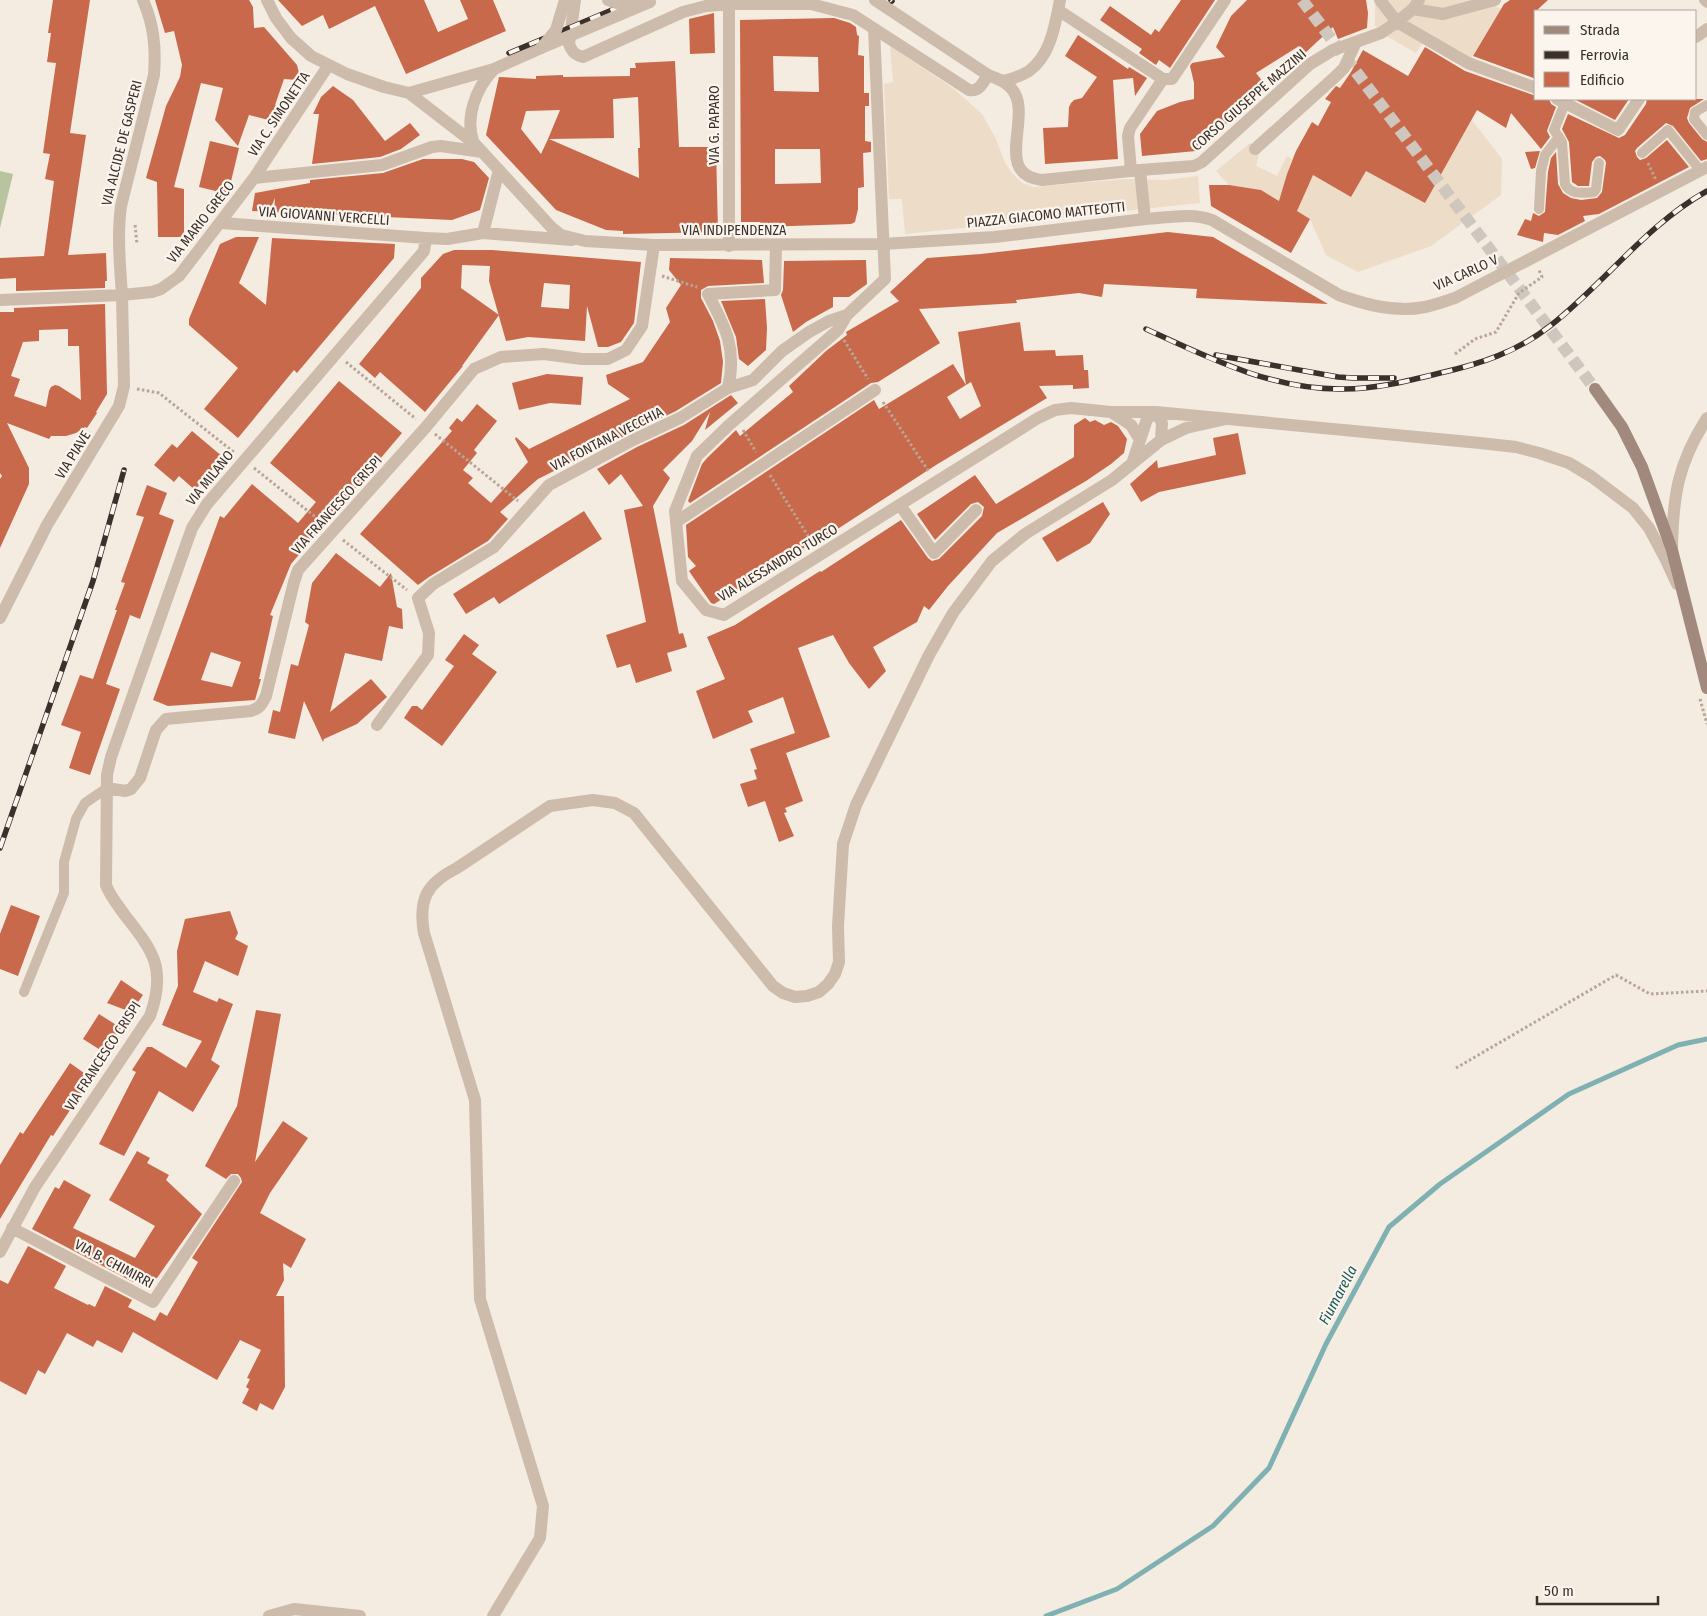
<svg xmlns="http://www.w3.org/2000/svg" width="1707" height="1616" viewBox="0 0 1707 1616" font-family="'Fira Sans Condensed',sans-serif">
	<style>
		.green { fill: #b8c4a0 }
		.plaza { fill: #ecdcc8 }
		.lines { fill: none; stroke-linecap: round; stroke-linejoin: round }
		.stream { stroke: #7fb0b2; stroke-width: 5 }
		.building { fill: #c8694b; fill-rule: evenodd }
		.secondary-tunnel { stroke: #cfc6bd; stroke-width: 12; stroke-dasharray: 12 6; stroke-linecap: butt }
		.path { stroke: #b9a596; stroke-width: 3; stroke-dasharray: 2.5 2.5; stroke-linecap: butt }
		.service { stroke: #cdbbac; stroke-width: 10 }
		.pedestrian { stroke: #cdbbac; stroke-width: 12 }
		.minor { stroke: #cdbbac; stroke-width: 12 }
		.tertiary { stroke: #cdbbac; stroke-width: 12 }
		.secondary { stroke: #a18a7d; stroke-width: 12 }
		.rail-casing { stroke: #3b302b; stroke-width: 5.5 }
		.rail { stroke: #fbf5ee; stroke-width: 4; stroke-dasharray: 11; stroke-linecap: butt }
		.tertiary-bridge { stroke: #cdbbac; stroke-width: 12 }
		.labels { text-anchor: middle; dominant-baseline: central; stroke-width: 4.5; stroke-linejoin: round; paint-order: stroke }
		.street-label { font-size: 14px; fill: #3b302b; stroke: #fbf5ee }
		.water-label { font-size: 15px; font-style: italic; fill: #1f5a5e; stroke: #fbf5ee }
	</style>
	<rect width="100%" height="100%" fill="#f4ebe1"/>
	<path class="green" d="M 0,171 L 13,174 L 0,228 Z"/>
	<path class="plaza" d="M 1375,0 L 1483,0 L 1501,9 L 1468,63 L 1426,38 L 1416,53 L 1381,33 L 1375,25 Z
		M 890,46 L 954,89 L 982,114 L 996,139 L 1005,163 L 1012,173 L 1022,183 L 1033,187 L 1126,179 L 1167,180 L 1198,176 L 1200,203 L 905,234 L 902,199 L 889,199 L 884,84 L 893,82 Z
		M 1472,120 L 1502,159 L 1501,195 L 1431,246 L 1358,272 L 1326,255 L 1310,219 L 1261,190 L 1229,185 L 1216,171 L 1250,143 L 1259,153 L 1256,166 L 1277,176 L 1287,156 L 1292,159 L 1284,185 L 1304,193 L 1313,175 L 1351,197 L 1366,171 L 1425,203 Z"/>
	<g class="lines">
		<path class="stream" d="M 1046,1616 L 1117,1589 L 1213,1526 L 1269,1468 L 1326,1344 L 1389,1227 L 1440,1184 L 1569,1094 L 1678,1045 L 1707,1039"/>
	</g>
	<path class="building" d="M 53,0 L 90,0 L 70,133 L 86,135 L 68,255 L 106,253 L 107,281 L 105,281 L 105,288 L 16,291 L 16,278 L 0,279 L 0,258 L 44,256 L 54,181 L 45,179 L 50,154 L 43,153 L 56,63 L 47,62 L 51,33 L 48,33 Z
		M 155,0 L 249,0 L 253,7 L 254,28 L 264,27 L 297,65 L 299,73 L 297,80 L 284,79 L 275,105 L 280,108 L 276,122 L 249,115 L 238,146 L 215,120 L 223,88 L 201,83 L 174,187 L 184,189 L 184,237 L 158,237 L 157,182 L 146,178 L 166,106 L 180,77 L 182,65 L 174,31 L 165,33 Z
		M 278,0 L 424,0 L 438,32 L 468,19 L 460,0 L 493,0 L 506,31 L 406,74 L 375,6 L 329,29 L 323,15 L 302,26 Z
		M 1181,0 L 1215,0 L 1170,68 L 1159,60 L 1156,65 L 1139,53 L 1142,49 L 1100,20 L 1110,6 L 1151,35 L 1155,29 L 1159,32 Z
		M 1247,0 L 1366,0 L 1368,13 L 1367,28 L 1338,39 L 1333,27 L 1304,54 L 1299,46 L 1256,73 L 1267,87 L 1196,151 L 1142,156 L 1140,134 L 1157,111 L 1180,102 L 1194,99 L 1194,83 L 1190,66 L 1192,63 L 1225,57 L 1216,47 L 1231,16 Z
		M 1510,0 L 1548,0 L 1536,11 L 1536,79 L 1473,56 L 1504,4 Z
		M 714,13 L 715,53 L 690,54 L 689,19 Z
		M 834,18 L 850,23 L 856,27 L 857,35 L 859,36 L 858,55 L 864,56 L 864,93 L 869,93 L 869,106 L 865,106 L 865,141 L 871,142 L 871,152 L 863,153 L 864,187 L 858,188 L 858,209 L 855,222 L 851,224 L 761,227 L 760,222 L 741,222 L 740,20 ZM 773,56 L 818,57 L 819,92 L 774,91 ZM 775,149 L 820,149 L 821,183 L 775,184 Z
		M 1078,35 L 1128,69 L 1129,67 L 1147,78 L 1135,96 L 1133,78 L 1113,80 L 1118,159 L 1045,164 L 1043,128 L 1068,127 L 1069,107 L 1071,103 L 1074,100 L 1082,98 L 1097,77 L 1065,56 Z
		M 1425,47 L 1465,71 L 1536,96 L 1536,99 L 1549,99 L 1551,104 L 1556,107 L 1548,128 L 1547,131 L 1550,137 L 1541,149 L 1511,113 L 1506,128 L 1477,110 L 1425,203 L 1366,171 L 1351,197 L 1313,175 L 1297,211 L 1310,219 L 1291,253 L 1211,206 L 1209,185 L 1229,185 L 1261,190 L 1279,201 L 1287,174 L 1296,151 L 1312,122 L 1318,126 L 1331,102 L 1325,99 L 1336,86 L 1340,88 L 1351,72 L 1363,50 L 1408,76 Z
		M 675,61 L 679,147 L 716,147 L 718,232 L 623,234 L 623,231 L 606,230 L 556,210 L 486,135 L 499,77 L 536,79 L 536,76 L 563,75 L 563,77 L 630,76 L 630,68 L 636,68 L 635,63 ZM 638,97 L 640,148 L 638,148 L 639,178 L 549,139 L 614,138 L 613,99 ZM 560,110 L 548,139 L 541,154 L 521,129 L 526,111 Z
		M 333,86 L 353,100 L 385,141 L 410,123 L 420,135 L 401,149 L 380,157 L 312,164 L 319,114 L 313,114 L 321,97 Z
		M 1574,99 L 1629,99 L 1615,120 Z
		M 1647,99 L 1704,99 L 1690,108 L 1687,118 L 1689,123 L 1702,139 L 1707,142 L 1707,159 L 1701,161 L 1673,126 L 1666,123 L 1637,148 L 1635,151 L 1637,157 L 1640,160 L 1646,158 L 1667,140 L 1689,167 L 1599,214 L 1583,216 L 1585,221 L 1558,235 L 1544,233 L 1543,242 L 1517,235 L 1525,219 L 1531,221 L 1533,213 L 1539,216 L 1545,212 L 1548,172 L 1551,158 L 1556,152 L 1558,184 L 1563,193 L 1571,198 L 1581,200 L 1597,198 L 1602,192 L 1606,163 L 1605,160 L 1600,156 L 1596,157 L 1592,162 L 1589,186 L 1578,186 L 1572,182 L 1569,142 L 1562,129 L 1568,114 L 1619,138 L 1625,135 L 1646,104 Z
		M 210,141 L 239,148 L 228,194 L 199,187 Z
		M 1540,151 L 1535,168 L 1531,169 L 1525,152 Z
		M 423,159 L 462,159 L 474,162 L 489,178 L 480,210 L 452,220 L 274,212 L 275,198 L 269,212 L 252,211 L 255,193 L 310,183 L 310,180 L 383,173 Z
		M 1168,232 L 1213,237 L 1328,304 L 1196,298 L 1197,289 L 1104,284 L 1102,297 L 1079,293 L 1016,300 L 1017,303 L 919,309 L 940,343 L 878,382 L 871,383 L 690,503 L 688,501 L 702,464 L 707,458 L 736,430 L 740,436 L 793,392 L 789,386 L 826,351 L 847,335 L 846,332 L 899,301 L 890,292 L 927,258 L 981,254 Z
		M 236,237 L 259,237 L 239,283 L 266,305 L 272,238 L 395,244 L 394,258 L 297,373 L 294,370 L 238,438 L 204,409 L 238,368 L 189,325 L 189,319 L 220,244 Z
		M 454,250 L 492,250 L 641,262 L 634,323 L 621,342 L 608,347 L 598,347 L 587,306 L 585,341 L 528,337 L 506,341 L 489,281 L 490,266 L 462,265 L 461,288 L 499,315 L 462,366 L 463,366 L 425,412 L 380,372 L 375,378 L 359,364 L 421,288 L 421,278 L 443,254 ZM 544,283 L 570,285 L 569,309 L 541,307 Z
		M 670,258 L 762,260 L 764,283 L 708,286 L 701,290 L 701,298 L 713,321 L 720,341 L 723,362 L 721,383 L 676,411 L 630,433 L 538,479 L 500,512 L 508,519 L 488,541 L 429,577 L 418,585 L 360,534 L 452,431 L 449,428 L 457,418 L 462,422 L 477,404 L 497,421 L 474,450 L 477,453 L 463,470 L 473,478 L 468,483 L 491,503 L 528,462 L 515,439 L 516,437 L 529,449 L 630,399 L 608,384 L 606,375 L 643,362 L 670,322 L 666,308 L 681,285 L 669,270 Z
		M 866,260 L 867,284 L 849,297 L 833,297 L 833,307 L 806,322 L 793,332 L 781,295 L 783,290 L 784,261 Z
		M 765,299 L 767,328 L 766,350 L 748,366 L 739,359 L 736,337 L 721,301 Z
		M 105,304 L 107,394 L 96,412 L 97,413 L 87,428 L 85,427 L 76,433 L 66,436 L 51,436 L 49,439 L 7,423 L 29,468 L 29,484 L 0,548 L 0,479 L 2,476 L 0,473 L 0,312 L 14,312 L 14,308 ZM 68,329 L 68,346 L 79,346 L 81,400 L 59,386 L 55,385 L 51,387 L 49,391 L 46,407 L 14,396 L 20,379 L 11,376 L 23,342 L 39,341 L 39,330 Z
		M 1020,322 L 1024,351 L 1055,350 L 1056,356 L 1083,355 L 1084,370 L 1088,370 L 1089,388 L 1073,389 L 1073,385 L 1039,386 L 1047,398 L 936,465 L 816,543 L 815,541 L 714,604 L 711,603 L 689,571 L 696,566 L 688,557 L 686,525 L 874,400 L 879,409 L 953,364 L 966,385 L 947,397 L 960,419 L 981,406 L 971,382 L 966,385 L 958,332 Z
		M 547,374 L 583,377 L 581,405 L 550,403 L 519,410 L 512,383 Z
		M 339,381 L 402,433 L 291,564 L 270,615 L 273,616 L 259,679 L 261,679 L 255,700 L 168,706 L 153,700 L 220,516 L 224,518 L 252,484 L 298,523 L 316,502 L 270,463 ZM 211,652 L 241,662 L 232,687 L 201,680 Z
		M 731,395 L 738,403 L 705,430 L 710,412 L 692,441 L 663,470 L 670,478 L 653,506 L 679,634 L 683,633 L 687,647 L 667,653 L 672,671 L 636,683 L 630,664 L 617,668 L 606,635 L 646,622 L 624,510 L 643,506 L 621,474 L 609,485 L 597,469 L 637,447 L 684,425 Z
		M 1085,418 L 1090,422 L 1095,420 L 1104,425 L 1111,422 L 1118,426 L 1127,439 L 1124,453 L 1111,464 L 1086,481 L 997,533 L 948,586 L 929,610 L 924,606 L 917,622 L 873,647 L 886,671 L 869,689 L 849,663 L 833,635 L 798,648 L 830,737 L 786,753 L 803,801 L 785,808 L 787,812 L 784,813 L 794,836 L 779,842 L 765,801 L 748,807 L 740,784 L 757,779 L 754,770 L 757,769 L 750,749 L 795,733 L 783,697 L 748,711 L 753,722 L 713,739 L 696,691 L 725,679 L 707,637 L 735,625 L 820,571 L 821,572 L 901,520 L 928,558 L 932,561 L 939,559 L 982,516 L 984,507 L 978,502 L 971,504 L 935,540 L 917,514 L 975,475 L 996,504 L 1074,457 L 1074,425 Z
		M 192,431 L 223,457 L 195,490 L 179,476 L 174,482 L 154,465 L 172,444 L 177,448 Z
		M 1238,433 L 1246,474 L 1159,492 L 1141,502 L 1130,484 L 1157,460 L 1158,468 L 1216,455 L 1213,438 Z
		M 147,485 L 167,493 L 159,514 L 174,520 L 140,619 L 130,615 L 106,684 L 120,689 L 90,775 L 69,768 L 81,732 L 61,725 L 80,675 L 93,679 L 104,647 L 117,610 L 115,610 L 125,583 L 121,582 L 144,517 L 136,515 Z
		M 1103,502 L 1110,514 L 1090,543 L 1057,562 L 1042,538 Z
		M 584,511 L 602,539 L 499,604 L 494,597 L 466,614 L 453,594 Z
		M 336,553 L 380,587 L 391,573 L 397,607 L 402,609 L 403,629 L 389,626 L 382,661 L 345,653 L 330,712 L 371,679 L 387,697 L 357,724 L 324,739 L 323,742 L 304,701 L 295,739 L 268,733 L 273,710 L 280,712 L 291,664 L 298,666 L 309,625 L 305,622 L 312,583 Z
		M 464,634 L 479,645 L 472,654 L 497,672 L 442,746 L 404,718 L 412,706 L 417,706 L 422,710 L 454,666 L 445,660 Z
		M 11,905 L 40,916 L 18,976 L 0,969 L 0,934 Z
		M 230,911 L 238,933 L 235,939 L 248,946 L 238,976 L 205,961 L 193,992 L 217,1002 L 219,998 L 233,1004 L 211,1060 L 220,1066 L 193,1112 L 159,1091 L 124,1156 L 99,1144 L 136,1072 L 132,1070 L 147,1047 L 152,1047 L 186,1068 L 202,1041 L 162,1025 L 178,986 L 177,951 L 185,919 Z
		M 121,980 L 143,995 L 131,1012 L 107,1003 Z
		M 256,1010 L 281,1014 L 255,1162 L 283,1121 L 308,1138 L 270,1193 L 260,1213 L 306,1239 L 291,1268 L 283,1263 L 284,1280 L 276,1296 L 284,1296 L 285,1387 L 273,1410 L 260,1403 L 257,1411 L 242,1403 L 249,1389 L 246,1387 L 250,1379 L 247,1378 L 261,1350 L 240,1340 L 217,1380 L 133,1332 L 122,1353 L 97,1340 L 93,1347 L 67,1333 L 45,1374 L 38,1370 L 26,1395 L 0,1381 L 0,1280 L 8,1284 L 28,1246 L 66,1266 L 54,1288 L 88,1305 L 89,1304 L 95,1307 L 105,1286 L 132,1300 L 128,1307 L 155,1321 L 160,1312 L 167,1316 L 198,1262 L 192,1258 L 242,1182 L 241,1178 L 238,1174 L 231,1174 L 226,1179 L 205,1166 L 237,1106 Z
		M 99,1014 L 121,1028 L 105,1053 L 83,1039 Z
		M 70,1063 L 91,1078 L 53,1136 L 51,1135 L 0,1219 L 0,1165 L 20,1132 L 23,1134 Z
		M 137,1151 L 150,1158 L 147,1163 L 169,1175 L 166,1180 L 202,1214 L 157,1278 L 133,1282 L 32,1229 L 55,1187 L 59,1189 L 64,1180 L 91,1195 L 73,1228 L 135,1258 L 155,1226 L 109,1200 Z"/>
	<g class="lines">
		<path class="secondary-tunnel" d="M 1302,0 L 1595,389"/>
		<path class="path" d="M 1648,163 L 1656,180
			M 135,225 L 137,244
			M 662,276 L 697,287
			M 844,340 L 868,379
			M 1455,354 L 1475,339 L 1496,332 L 1519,293 L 1542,277 L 1539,270
			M 346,362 L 416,419
			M 137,389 L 159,393 L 235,453
			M 883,402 L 929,472
			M 743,430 L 756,452
			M 435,434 L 518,501
			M 254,468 L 323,523
			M 770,475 L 813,544
			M 343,540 L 407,590
			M 1700,699 L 1707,724
			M 1456,1068 L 1616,975 L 1650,994 L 1707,991"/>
		<path class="service" d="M 1704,0 L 1707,3
			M 1565,103 L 1554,130 L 1562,142 L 1565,184 C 1570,195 1583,193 1594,192 L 1596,189 L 1599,163
			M 1707,105 L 1695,112 L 1694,119 L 1707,135
			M 1642,153 L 1668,130 L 1700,170
			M 1539,209 L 1541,171 L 1545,155 L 1559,137
			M 24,992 L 64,893 L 64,862 L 76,819 L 85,803 L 107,788"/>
		<path class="pedestrian" d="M 1255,149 L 1336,76 L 1344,68 L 1356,42
			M 728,388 C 737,349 726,328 708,294 L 775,290 L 776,245"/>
		<path class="minor" d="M 575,0 L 569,44 C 572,52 575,55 583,57 L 683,12 L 706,6 L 729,4 L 811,4 L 853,15 L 969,90 C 980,92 983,82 988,75
			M 1380,0 L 1397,22 L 1468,63 L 1536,88
			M 1413,9 L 1443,14 L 1495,0
			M 1058,10 L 1163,79
			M 874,29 L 885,279 L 847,315 L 838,330 L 728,426 L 697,456 L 675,511 L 682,581 L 706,610 L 724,615 L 1038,418 L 1055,410 L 1071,408 L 1111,412 L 1156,412 L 1480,443 L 1516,447 L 1539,453 L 1569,463 L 1592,477 L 1633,508 L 1649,528 L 1666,560 L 1677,584
			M 1696,37 L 1707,29
			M 1163,79 L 1172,79 L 1225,0
			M 1003,81 C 1012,79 1021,76 1029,71 C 1051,55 1055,25 1060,0
			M 1557,99 L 1618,130 L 1639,99
			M 1140,170 L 1194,166 L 1202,162 L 1310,64 L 1333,50 L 1381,33 L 1397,22 L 1413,9 L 1419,0
			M 1131,171 L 1128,136 L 1130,128 L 1163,79
			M 1145,219 C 1167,218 1191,212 1212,220 L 1339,295 C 1366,305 1396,313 1425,307 C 1435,305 1445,301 1455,298 L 1707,167
			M 221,223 L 426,238 L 447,239 L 483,233 L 572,240
			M 483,233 L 499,170
			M 729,246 L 729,4
			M 0,300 L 122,295 C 120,265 117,236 121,206 L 154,75 C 156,48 154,25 143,0
			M 1111,412 L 1131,425 L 1139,438
			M 1156,412 L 1162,423 L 1161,440
			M 1133,461 L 1147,419 L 1156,412
			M 900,505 L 934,553 L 976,510
			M 676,522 L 875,390
			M 1672,548 C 1673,495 1678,463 1707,418
			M 377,725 L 428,655 L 429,633 L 418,598 L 433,584 L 494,547 L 549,485 L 633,440 L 680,418 L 728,388 L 753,380 L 782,351 L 809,332 L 829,321 L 847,315
			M 107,788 L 125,791 L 131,789 L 140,778 L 156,730 L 166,719 L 251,711 C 260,708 262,704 266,696 L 294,582 L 298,570 L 426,427 L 474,369 L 501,357 L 544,354 L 582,359 L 608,359 L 626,350 L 642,326 L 654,245
			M 12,1228 L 153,1302 L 234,1181
			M 0,1252 L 35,1187 L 150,1016 C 167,968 153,951 124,914 C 117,904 110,896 106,885 L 107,775 L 111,757 L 192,528 L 207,504 L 424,251 L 426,238
			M 269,1616 L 294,1609 L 360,1616
			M 493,1616 L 540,1538 L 543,1506 L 480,1299 L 475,1100 L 424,933 C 418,899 427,883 457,868 L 550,806 L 593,800 L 615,803 L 634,813 L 773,986 L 783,993 L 795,997 L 807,996 L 819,992 L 828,984 L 835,974 L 839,962 L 838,926 L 843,844 L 856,805 L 929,655 L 953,613 L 992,561 L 1025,534 L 1112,480 L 1161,440 L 1186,428 L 1226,419"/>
		<path class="tertiary" d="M 267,0 L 276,18 L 291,38 L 311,56 L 347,74 L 384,87 L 409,93 L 494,69 L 541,48
			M 409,93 L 475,144 L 552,228 L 561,235 L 585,241 L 654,245 L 883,244 L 995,237 L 1145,219 L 1140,170 L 1042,180 C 991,174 1035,114 1011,88 C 1005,81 996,78 988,75 L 875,0
			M 474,144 C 464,118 476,88 494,69
			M 254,178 L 328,66
			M 0,618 L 47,525 L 119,406 L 124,386 L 122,295 L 152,292 L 161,289 L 179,276 L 254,178 L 382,165 L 432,147 L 441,146 L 482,152"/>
		<path class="secondary" d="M 1595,389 L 1622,427 L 1642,467 L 1672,550 L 1707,688"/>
		<defs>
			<path id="rail" d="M 891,0 L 892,1
				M 509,53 L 636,0
				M 1146,329 C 1209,358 1272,390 1343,389 C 1376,389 1408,381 1440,373 C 1480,364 1517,352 1550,326 C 1604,284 1646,225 1707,191
				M 1216,355 L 1338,377 L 1353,378 L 1394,378
				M 0,848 L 93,581 L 124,470"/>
		</defs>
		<use href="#rail" class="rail-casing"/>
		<use href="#rail" class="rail"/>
		<path class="tertiary-bridge" d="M 608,0 L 620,4 L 640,4
			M 543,46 L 556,30 L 565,0
			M 541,48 L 650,2"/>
	</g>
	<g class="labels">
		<g class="street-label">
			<text transform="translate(1249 100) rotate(-41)">CORSO GIUSEPPE MAZZINI</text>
			<text transform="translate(279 114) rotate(-56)">VIA C. SIMONETTA</text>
			<text transform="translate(714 125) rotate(-90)">VIA G. PAPARO</text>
			<text transform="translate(122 143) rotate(-76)">VIA ALCIDE DE GASPERI</text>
			<text transform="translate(1046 215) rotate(-6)">PIAZZA GIACOMO MATTEOTTI</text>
			<text transform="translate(324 216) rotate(4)">VIA GIOVANNI VERCELLI</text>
			<text transform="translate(201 222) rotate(-52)">VIA MARIO GRECO</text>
			<text x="734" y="230">VIA INDIPENDENZA</text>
			<text transform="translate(1466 273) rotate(-24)">VIA CARLO V</text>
			<text transform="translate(607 439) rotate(-27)">VIA FONTANA VECCHIA</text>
			<text transform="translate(73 455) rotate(-58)">VIA PIAVE</text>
			<text transform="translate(210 478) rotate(-51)">VIA MILANO</text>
			<text transform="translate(337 505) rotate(-48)">VIA FRANCESCO CRISPI</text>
			<text transform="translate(778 563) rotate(-31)">VIA ALESSANDRO TURCO</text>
			<text transform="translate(103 1056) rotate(-57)">VIA FRANCESCO CRISPI</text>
			<text transform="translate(114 1264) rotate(28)">VIA B. CHIMIRRI</text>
		</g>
		<g class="water-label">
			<text transform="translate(1338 1295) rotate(-62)">Fiumarella</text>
		</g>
	</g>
	<rect x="1534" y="10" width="162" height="90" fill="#fbf5ee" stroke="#aea6a0"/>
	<rect x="1544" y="26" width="25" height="8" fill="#a18a7d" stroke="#aea6a0"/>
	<text x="1580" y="35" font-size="15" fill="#3b302b">Strada</text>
	<rect x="1544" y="51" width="25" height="8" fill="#3b302b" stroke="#aea6a0"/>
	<text x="1580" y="60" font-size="15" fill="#3b302b">Ferrovia</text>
	<rect x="1544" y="72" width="25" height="15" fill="#c8694b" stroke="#aea6a0"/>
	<text x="1580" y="85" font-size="15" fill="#3b302b">Edificio</text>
	<path d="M1537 1596v8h121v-8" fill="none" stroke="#3b302b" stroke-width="2.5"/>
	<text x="1544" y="1596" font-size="15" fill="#3b302b" stroke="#fbf5ee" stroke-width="4" paint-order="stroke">50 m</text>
</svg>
